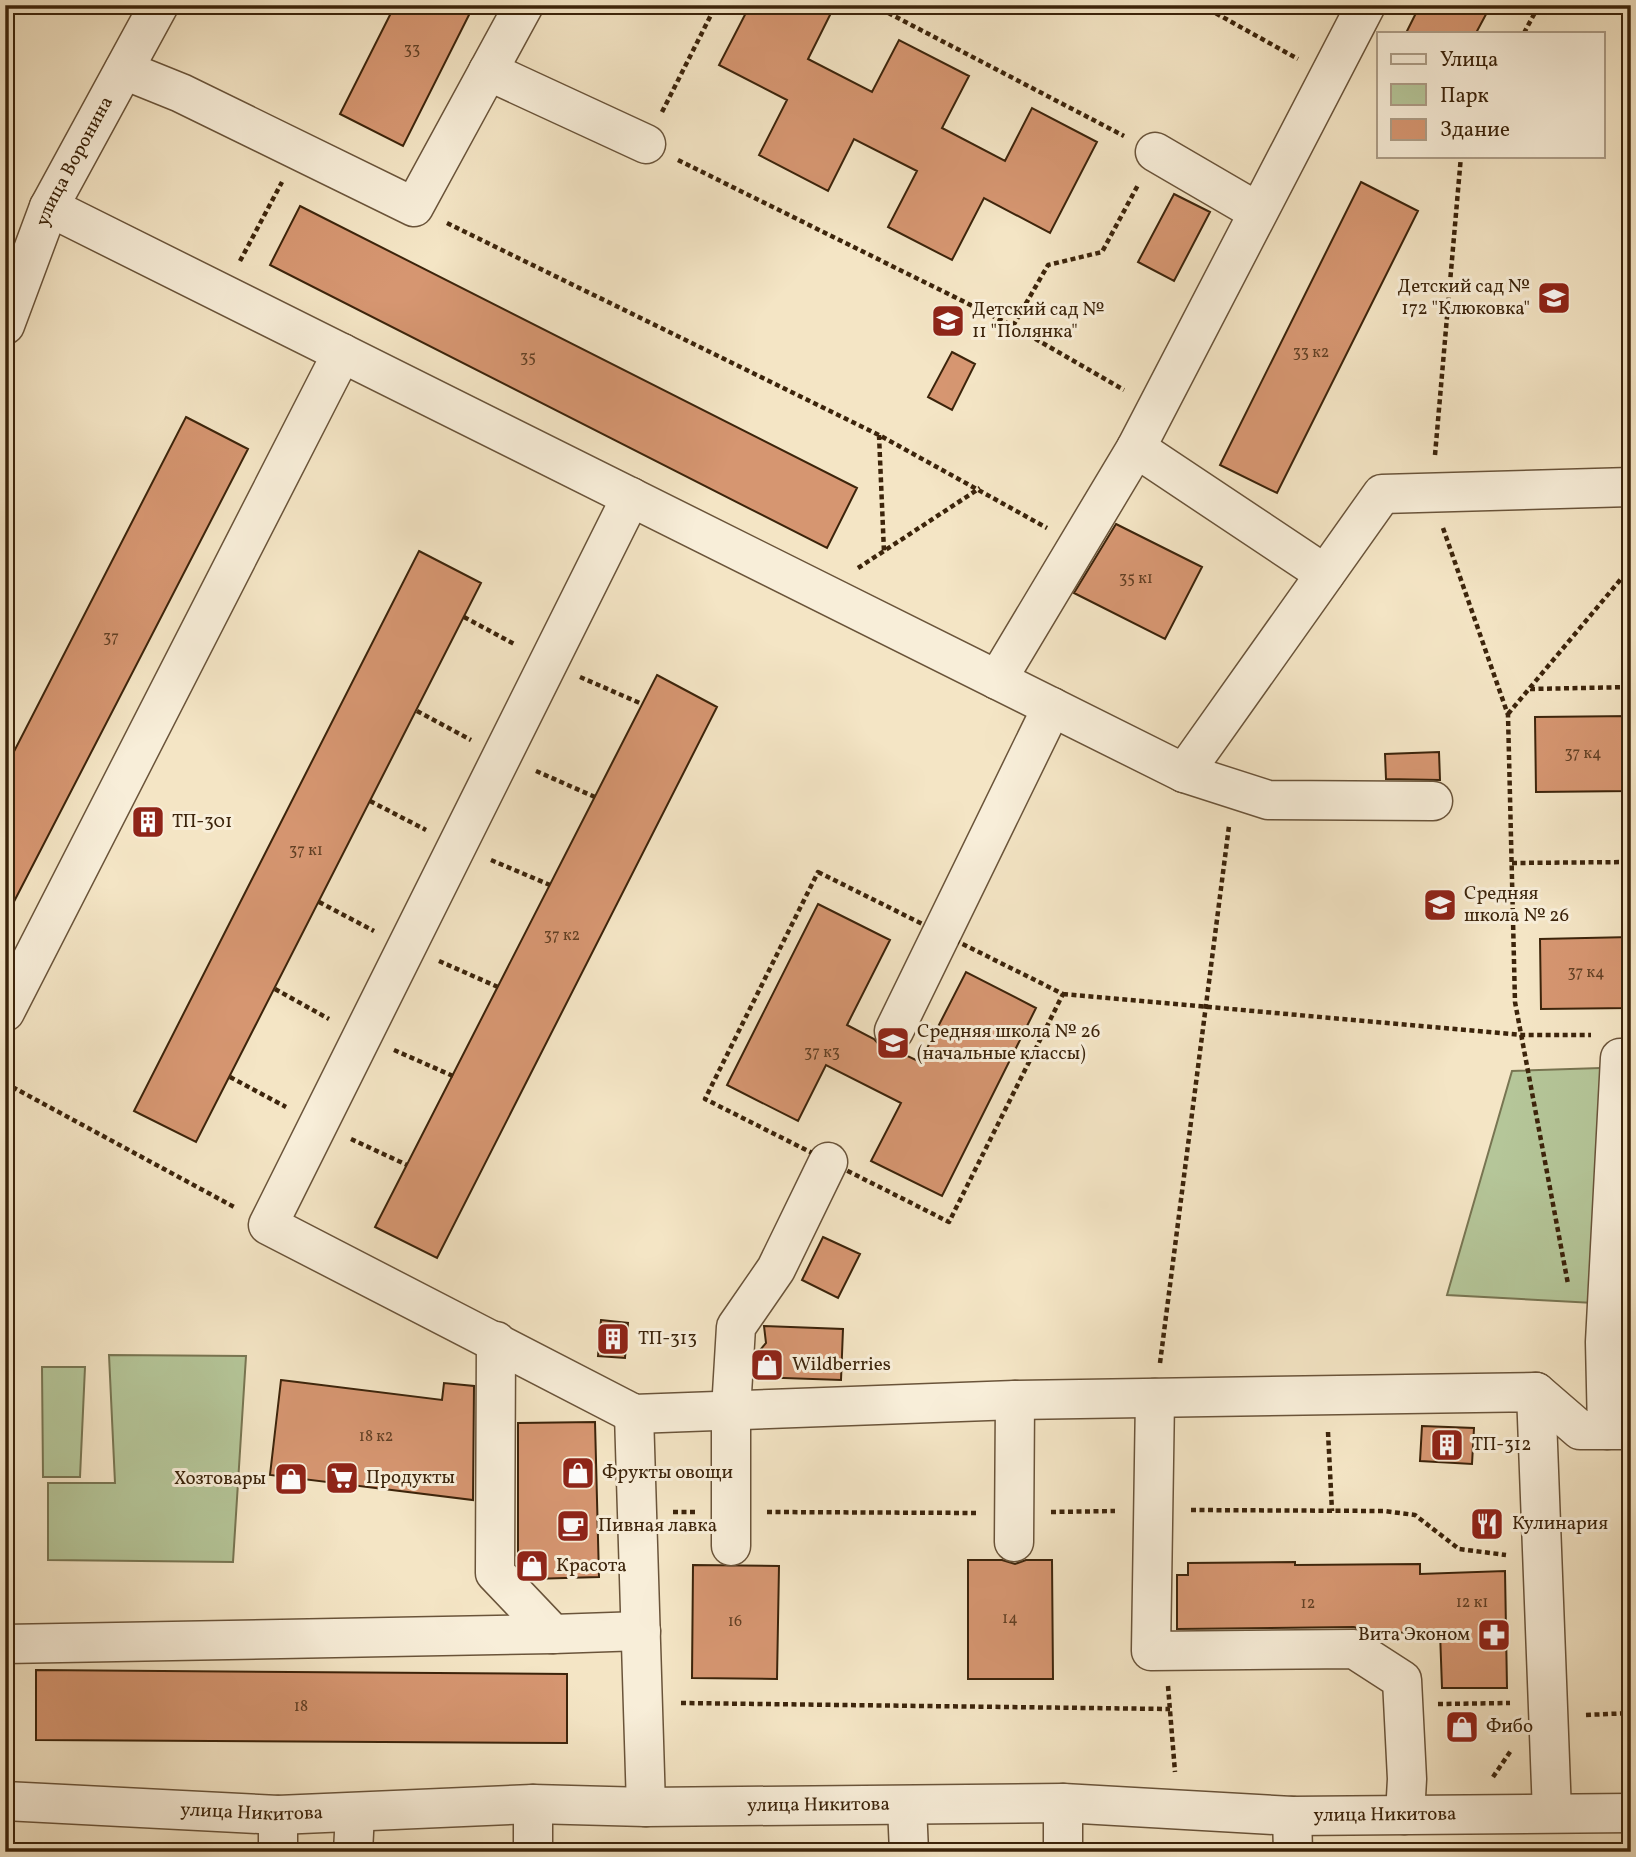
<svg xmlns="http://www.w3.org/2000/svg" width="1636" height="1857" viewBox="0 0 1636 1857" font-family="Vollkorn,serif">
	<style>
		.green { fill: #b5c699; stroke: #787552; stroke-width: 2 }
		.building { fill: #d69671; stroke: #3c240b; stroke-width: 2 }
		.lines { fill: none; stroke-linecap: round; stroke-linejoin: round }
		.minor-casing { stroke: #6a543a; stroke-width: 41 }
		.path { stroke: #3c240b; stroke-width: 4.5; stroke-dasharray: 5 3.5; stroke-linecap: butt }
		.minor { stroke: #f8eed9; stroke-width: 38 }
		.labels { text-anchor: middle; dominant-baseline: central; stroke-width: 6; stroke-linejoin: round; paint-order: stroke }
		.number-label { font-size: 16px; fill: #624024 }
		.street-label { font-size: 19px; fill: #3c240b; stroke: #f8eed9 }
		.poi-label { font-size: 19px; fill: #3c240b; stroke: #f8eed9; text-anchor: start }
	</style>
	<rect width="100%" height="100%" fill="#f4e5c5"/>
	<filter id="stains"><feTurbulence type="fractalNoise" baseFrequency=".00286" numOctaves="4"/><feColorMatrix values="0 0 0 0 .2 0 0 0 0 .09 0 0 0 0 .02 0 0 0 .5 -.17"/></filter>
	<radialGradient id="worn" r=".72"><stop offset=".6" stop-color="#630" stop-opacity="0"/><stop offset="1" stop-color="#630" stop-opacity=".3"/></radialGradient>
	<path class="green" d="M 1631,1067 L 1631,1305 L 1447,1295 L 1512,1071 Z
		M 109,1355 L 246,1356 L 233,1562 L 48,1560 L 48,1483 L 115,1483 Z
		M 42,1367 L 85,1367 L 80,1477 L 43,1477 Z"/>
	<path class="building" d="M 395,5 L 474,5 L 403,146 L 340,114 Z
		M 750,5 L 835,5 L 808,59 L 872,92 L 899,40 L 969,76 L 942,128 L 1005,161 L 1032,108 L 1097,142 L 1050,233 L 984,198 L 952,260 L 888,227 L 917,171 L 854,139 L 828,191 L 759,155 L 787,100 L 719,65 Z
		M 1420,5 L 1491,5 L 1476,33 L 1406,33 Z
		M 1361,182 L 1418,211 L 1277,493 L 1220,465 Z
		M 1174,194 L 1210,212 L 1174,281 L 1138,262 Z
		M 300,206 L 857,488 L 827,548 L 270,265 Z
		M 952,352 L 975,364 L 952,410 L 928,397 Z
		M 186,417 L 248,449 L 5,919 L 5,769 Z
		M 1116,524 L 1202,567 L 1165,639 L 1074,593 Z
		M 419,551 L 481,583 L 196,1142 L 134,1111 Z
		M 657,675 L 717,707 L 437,1258 L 375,1227 Z
		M 1631,716 L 1631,791 L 1536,792 L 1535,717 Z
		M 1439,752 L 1440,780 L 1386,779 L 1385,754 Z
		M 818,904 L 890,940 L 847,1025 L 874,1039 L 885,1051 L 899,1052 L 920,1062 L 966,972 L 1036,1008 L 942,1196 L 871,1161 L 901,1103 L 826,1065 L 798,1121 L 727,1085 Z
		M 1631,937 L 1631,1008 L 1541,1009 L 1540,939 Z
		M 823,1237 L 860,1254 L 838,1298 L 802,1280 Z
		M 601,1320 L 628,1323 L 625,1358 L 598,1356 Z
		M 764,1326 L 843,1329 L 841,1380 L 755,1377 L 756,1355 L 766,1343 Z
		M 281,1380 L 442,1400 L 444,1383 L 474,1386 L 473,1500 L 270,1475 Z
		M 595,1422 L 599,1577 L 531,1579 L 518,1565 L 518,1423 Z
		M 1422,1426 L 1474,1428 L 1472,1464 L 1420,1461 Z
		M 968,1560 L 1002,1560 L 1015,1564 L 1026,1560 L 1052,1560 L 1053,1679 L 968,1679 Z
		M 1295,1562 L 1295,1565 L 1420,1564 L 1420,1574 L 1505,1571 L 1507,1688 L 1442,1688 L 1440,1632 L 1369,1633 L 1354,1627 L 1177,1629 L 1177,1575 L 1188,1575 L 1188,1563 Z
		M 693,1565 L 779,1566 L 777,1679 L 692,1678 Z
		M 36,1670 L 567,1674 L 567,1743 L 36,1740 Z"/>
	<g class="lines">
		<defs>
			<g id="minor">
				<path d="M 124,70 L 181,93 L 414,207 L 524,5"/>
				<path d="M 488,71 L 646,144"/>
				<path d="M 1155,152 L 1258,212"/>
				<path d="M 49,207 L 1184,773 L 1268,800 L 1433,801"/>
				<path id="s1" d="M 5,325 L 49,207 L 159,5"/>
				<path d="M 631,497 L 268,1225 L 634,1414 L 1015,1400 L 1536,1392 L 1580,1430 L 1631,1430"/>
				<path d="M 1325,574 L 1136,448 L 1366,5"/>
				<path d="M 997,680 L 1136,448"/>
				<path d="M 1184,773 L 1382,494 L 1631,487"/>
				<path d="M 5,1012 L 342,353"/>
				<path d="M 894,1031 L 1052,707"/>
				<path d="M 496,1341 L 495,1573 L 553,1634 L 641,1631"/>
				<path d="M 1536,1392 L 1552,1813"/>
				<path d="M 1155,1398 L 1151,1651 L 1354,1649 L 1402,1680 L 1407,1779 L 1405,1815"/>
				<path d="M 634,1414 L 646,1807"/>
				<path d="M 1607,1430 L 1605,1342 L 1620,1058 L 1631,1059"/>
				<path d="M 1014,1542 L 1015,1400"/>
				<path d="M 731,1546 L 731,1410 L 736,1327 L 776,1269 L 828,1162"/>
				<path d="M 5,1644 L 553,1634"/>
				<path id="s2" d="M 5,1801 L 278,1815 L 533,1804 L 646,1807 L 1063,1803 L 1292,1816 L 1631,1813"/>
				<path d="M 533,1804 L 533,1852"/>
				<path d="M 907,1806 L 909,1852"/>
				<path d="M 278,1815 L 278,1852"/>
				<path d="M 1292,1816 L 1293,1852"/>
				<path d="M 353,1852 L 355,1813"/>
				<path d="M 1063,1852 L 1063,1803"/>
			</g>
		</defs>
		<use href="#minor" class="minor-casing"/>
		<path class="path" d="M 873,5 L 1124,136
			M 1201,5 L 1298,59
			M 1524,33 L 1539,5
			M 662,112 L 716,5
			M 678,160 L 1013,326 L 1124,390
			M 447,223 L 879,435 L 1047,528
			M 240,261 L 282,182
			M 1013,326 L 1048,265 L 1102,252 L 1138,185
			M 879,435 L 884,552
			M 1435,455 L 1461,156
			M 1443,528 L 1508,715 L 1515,1002 L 1568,1284
			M 858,568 L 980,488
			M 464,617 L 516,645
			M 580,677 L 642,704
			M 1530,689 L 1631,687
			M 417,711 L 471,740
			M 1508,714 L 1631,567
			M 536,771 L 595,797
			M 370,801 L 426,830
			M 491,860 L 550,885
			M 1512,863 L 1631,862
			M 818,872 L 1063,994 L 949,1222 L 705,1099 Z
			M 319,902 L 374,931
			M 439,961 L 498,987
			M 275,989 L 329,1019
			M 1063,994 L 1522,1035 L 1591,1035
			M 394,1050 L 453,1076
			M 230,1077 L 286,1107
			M 5,1083 L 236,1208
			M 351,1139 L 407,1165
			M 1160,1363 L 1229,826
			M 1328,1432 L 1332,1511
			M 1191,1510 L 1384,1511 L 1415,1515 L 1459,1549 L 1506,1555
			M 673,1512 L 695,1512
			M 767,1512 L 979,1513
			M 1051,1512 L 1115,1511
			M 1168,1686 L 1175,1772
			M 681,1703 L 1170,1709
			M 1438,1704 L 1510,1703
			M 1586,1715 L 1631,1713
			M 1493,1777 L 1512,1749
			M 677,1852 L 677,1848"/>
		<use href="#minor" class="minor"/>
	</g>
	<defs>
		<symbol id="school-square" viewBox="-11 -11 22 22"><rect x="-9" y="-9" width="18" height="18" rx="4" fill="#8f2418" stroke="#f8eed9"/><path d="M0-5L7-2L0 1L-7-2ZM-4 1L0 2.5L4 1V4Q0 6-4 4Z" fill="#fff"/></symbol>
		<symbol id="building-square" viewBox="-11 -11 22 22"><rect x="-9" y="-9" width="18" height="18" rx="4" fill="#8f2418" stroke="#f8eed9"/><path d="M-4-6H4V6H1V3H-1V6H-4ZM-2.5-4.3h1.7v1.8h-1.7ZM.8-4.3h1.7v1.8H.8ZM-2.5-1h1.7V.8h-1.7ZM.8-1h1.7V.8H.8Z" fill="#fff"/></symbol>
		<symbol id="shop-square" viewBox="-11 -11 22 22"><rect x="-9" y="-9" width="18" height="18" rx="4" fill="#8f2418" stroke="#f8eed9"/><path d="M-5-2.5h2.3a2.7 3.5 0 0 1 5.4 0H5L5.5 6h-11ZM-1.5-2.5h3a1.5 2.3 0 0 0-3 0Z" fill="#fff"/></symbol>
		<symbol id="supermarket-square" viewBox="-11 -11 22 22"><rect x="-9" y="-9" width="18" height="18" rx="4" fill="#8f2418" stroke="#f8eed9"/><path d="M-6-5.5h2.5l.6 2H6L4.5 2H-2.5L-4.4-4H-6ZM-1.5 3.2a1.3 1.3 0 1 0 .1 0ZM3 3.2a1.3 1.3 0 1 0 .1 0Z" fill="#fff"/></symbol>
		<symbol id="restaurant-square" viewBox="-11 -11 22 22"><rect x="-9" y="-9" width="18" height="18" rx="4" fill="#8f2418" stroke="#f8eed9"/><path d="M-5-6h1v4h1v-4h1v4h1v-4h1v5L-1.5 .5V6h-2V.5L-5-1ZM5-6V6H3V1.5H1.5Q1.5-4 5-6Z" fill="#fff"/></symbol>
		<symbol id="cafe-square" viewBox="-11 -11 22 22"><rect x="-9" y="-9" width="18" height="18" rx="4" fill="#8f2418" stroke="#f8eed9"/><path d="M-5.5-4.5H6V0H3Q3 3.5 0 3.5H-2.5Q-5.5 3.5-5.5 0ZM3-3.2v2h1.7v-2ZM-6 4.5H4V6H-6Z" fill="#fff"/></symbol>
		<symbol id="pharmacy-square" viewBox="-11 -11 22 22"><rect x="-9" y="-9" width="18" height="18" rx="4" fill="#8f2418" stroke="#f8eed9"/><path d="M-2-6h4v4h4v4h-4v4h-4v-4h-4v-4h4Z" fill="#fff"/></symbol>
	</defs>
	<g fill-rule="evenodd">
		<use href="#school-square" x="1535" y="279" width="38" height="38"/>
		<use href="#school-square" x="929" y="302" width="38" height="38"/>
		<use href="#building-square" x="129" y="803" width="38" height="38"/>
		<use href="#school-square" x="1421" y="886" width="38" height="38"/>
		<use href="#school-square" x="874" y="1024" width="38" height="38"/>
		<use href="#building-square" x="594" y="1320" width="38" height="38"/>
		<use href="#shop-square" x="748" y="1346" width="38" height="38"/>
		<use href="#building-square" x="1428" y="1426" width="38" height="38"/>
		<use href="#shop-square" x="559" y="1454" width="38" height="38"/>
		<use href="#supermarket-square" x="323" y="1459" width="38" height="38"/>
		<use href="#shop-square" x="272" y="1460" width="38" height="38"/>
		<use href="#restaurant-square" x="1468" y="1505" width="38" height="38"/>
		<use href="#cafe-square" x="554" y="1507" width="38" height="38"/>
		<use href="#shop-square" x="513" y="1547" width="38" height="38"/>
		<use href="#pharmacy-square" x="1475" y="1616" width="38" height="38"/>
		<use href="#shop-square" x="1443" y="1708" width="38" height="38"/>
	</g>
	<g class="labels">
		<g class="number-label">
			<text x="412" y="50">33</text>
			<text x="1311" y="353">33 к2</text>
			<text x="528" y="358">35</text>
			<text x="1136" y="579">35 к1</text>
			<text x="111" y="638">37</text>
			<text x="1583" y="754">37 к4</text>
			<text x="306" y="851">37 к1</text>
			<text x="562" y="936">37 к2</text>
			<text x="1586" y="973">37 к4</text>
			<text x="822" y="1053">37 к3</text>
			<text x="376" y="1437">18 к2</text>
			<text x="1472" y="1603">12 к1</text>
			<text x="1308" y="1604">12</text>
			<text x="1010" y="1619">14</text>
			<text x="735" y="1622">16</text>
			<text x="301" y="1707">18</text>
		</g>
		<g class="street-label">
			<text stroke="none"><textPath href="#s1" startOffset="178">улица Воронина</textPath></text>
			<text stroke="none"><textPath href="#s2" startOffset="814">улица Никитова</textPath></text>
			<text stroke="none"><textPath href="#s2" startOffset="247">улица Никитова</textPath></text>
			<text stroke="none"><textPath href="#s2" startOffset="1381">улица Никитова</textPath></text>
		</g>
		<g class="poi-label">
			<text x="1530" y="287" text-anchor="end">Детский сад №<tspan x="1530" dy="22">172 "Клюковка"</tspan></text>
			<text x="972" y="310">Детский сад №<tspan x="972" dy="22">11 "Полянка"</tspan></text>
			<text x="172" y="822">ТП-301</text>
			<text x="1464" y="894">Средняя<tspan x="1464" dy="22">школа № 26</tspan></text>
			<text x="917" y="1032">Средняя школа № 26<tspan x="917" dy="22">(начальные классы)</tspan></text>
			<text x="638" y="1339">ТП-313</text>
			<text x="792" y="1365">Wildberries</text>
			<text x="1472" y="1445">ТП-312</text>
			<text x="602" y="1473">Фрукты овощи</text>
			<text x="366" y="1478">Продукты</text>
			<text x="266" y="1479" text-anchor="end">Хозтовары</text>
			<text x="1512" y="1524">Кулинария</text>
			<text x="598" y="1526">Пивная лавка</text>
			<text x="556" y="1566">Красота</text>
			<text x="1470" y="1635" text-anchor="end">Вита Эконом</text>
			<text x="1486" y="1727">Фибо</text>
		</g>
	</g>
	<rect width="1636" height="1857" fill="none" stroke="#f4e5c5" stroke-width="28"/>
	<rect x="7" y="7" width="1622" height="1843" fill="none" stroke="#3c240b" stroke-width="3.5"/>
	<rect x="14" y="14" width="1608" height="1829" fill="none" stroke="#3c240b" stroke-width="2"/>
	<rect x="1377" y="32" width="228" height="126" fill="#f8eed9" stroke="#ad9d87" stroke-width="2"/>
	<rect x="1391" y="54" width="35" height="10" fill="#f8eed9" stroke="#ad9d87" stroke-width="2"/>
	<text x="1440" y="66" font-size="21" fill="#3c240b">Улица</text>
	<rect x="1391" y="84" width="35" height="21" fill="#b5c699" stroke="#ad9d87" stroke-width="2"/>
	<text x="1440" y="102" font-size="21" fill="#3c240b">Парк</text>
	<rect x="1391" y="119" width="35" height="21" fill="#d69671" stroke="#ad9d87" stroke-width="2"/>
	<text x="1440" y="136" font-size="21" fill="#3c240b">Здание</text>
	<rect width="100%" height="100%" filter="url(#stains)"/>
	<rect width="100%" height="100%" fill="url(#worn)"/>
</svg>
